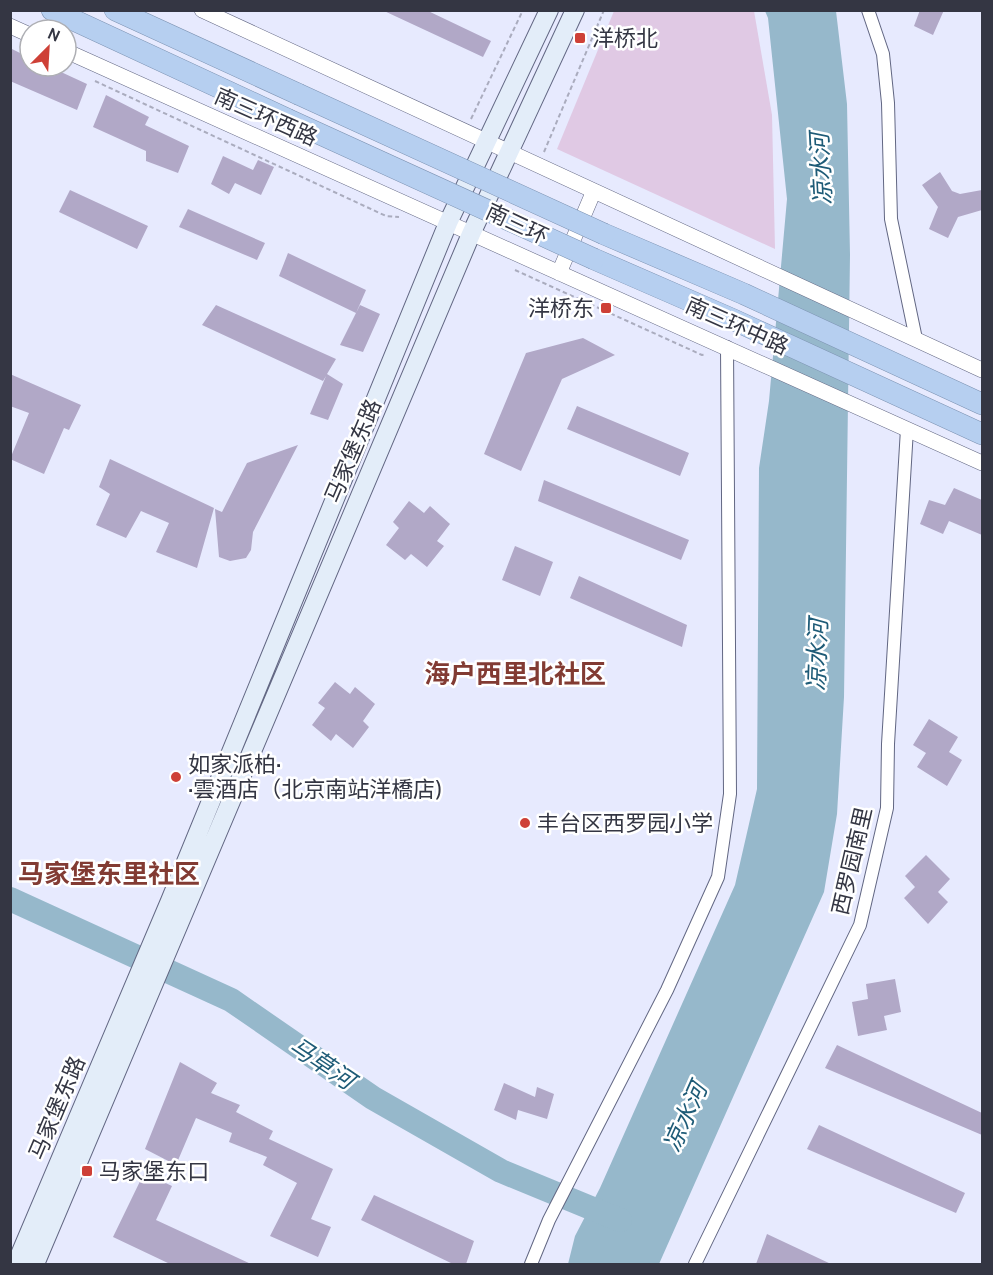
<svg xmlns="http://www.w3.org/2000/svg" width="993" height="1275" viewBox="0 0 993 1275" font-family="Cabin,'Noto Sans SC',sans-serif">
	<style>
		.green { fill: #e0c9e4 }
		.water { fill: #96b8cb }
		.lines { fill: none; stroke-linecap: round; stroke-linejoin: round }
		.river { stroke: #96b8cb; stroke-width: 24 }
		.building { fill: #b1a8c7 }
		.minor-casing { stroke: #626783; stroke-width: 14 }
		.tertiary-casing { stroke: #626783; stroke-width: 16 }
		.secondary-casing { stroke: #626783; stroke-width: 20 }
		.trunk-casing { stroke: #7c92b1; stroke-width: 22 }
		.path { stroke: #aaacbe; stroke-width: 2; stroke-dasharray: 4.5 3; stroke-linecap: butt }
		.minor { stroke: #fff; stroke-width: 12 }
		.tertiary { stroke: #fff; stroke-width: 15 }
		.secondary { stroke: #e3edf9; stroke-width: 18 }
		.trunk { stroke: #b6cff0; stroke-width: 21 }
		.trunk-bridge-casing { stroke: #7c92b1; stroke-width: 22; stroke-linecap: butt }
		.trunk-bridge { stroke: #b6cff0; stroke-width: 21 }
		.poi-dot { fill: #ce4037; stroke: #fff; stroke-width: 2 }
		.labels { text-anchor: middle; dominant-baseline: central; stroke-width: 5; stroke-linejoin: round; paint-order: stroke }
		.poi-label { font-size: 22px; fill: #343643; stroke: #fff; text-anchor: start }
		.street-label { font-size: 22px; fill: #343643; stroke: #fff }
		.water-label { font-size: 24px; font-style: italic; fill: #1e5b77; stroke: #fff }
		.quarter-label { font-size: 26px; font-weight: bold; fill: #823b33; stroke: #fff }
	</style>
	<rect width="100%" height="100%" fill="#e7eafe"/>
	<path class="green" d="M 614,11 L 754,11 L 772,115 L 775,249 L 557,149 Z"/>
	<path class="water" d="M 765,11 L 836,11 L 847,104 L 850,255 L 844,697 L 837,814 L 824,892 L 659,1264 L 568,1264 L 575,1236 L 600,1188 L 735,885 L 757,789 L 759,468 L 769,401 L 787,199 L 768,18 Z"/>
	<g class="lines">
		<path class="river" d="M 10,899 L 231,1000 L 373,1098 L 501,1171 L 620,1220"/>
	</g>
	<path class="building" d="M 382,10 L 426,10 L 491,41 L 483,57 Z
		M 920,10 L 944,10 L 933,35 L 914,26 Z
		M 10,48 L 30,58 L 30,66 L 48,66 L 87,84 L 77,110 L 10,81 Z
		M 106,95 L 149,117 L 145,125 L 189,146 L 178,173 L 146,161 L 146,151 L 93,127 Z
		M 223,156 L 253,170 L 258,160 L 274,167 L 261,195 L 235,183 L 229,194 L 211,184 Z
		M 940,172 L 952,191 L 960,194 L 982,190 L 982,210 L 958,217 L 948,238 L 929,229 L 938,207 L 922,185 Z
		M 70,190 L 148,226 L 137,249 L 59,212 Z
		M 188,209 L 265,243 L 257,260 L 179,227 Z
		M 288,253 L 366,290 L 356,313 L 279,276 Z
		M 216,305 L 336,359 L 327,374 L 343,384 L 328,420 L 310,414 L 326,376 L 323,381 L 202,325 Z
		M 360,305 L 380,314 L 363,352 L 340,345 Z
		M 583,338 L 615,355 L 562,379 L 521,471 L 484,454 L 526,353 Z
		M 10,374 L 81,405 L 69,430 L 64,428 L 44,474 L 10,459 L 29,413 L 10,406 Z
		M 577,406 L 689,453 L 680,476 L 567,429 Z
		M 298,445 L 253,532 L 251,550 L 246,558 L 230,561 L 219,557 L 215,509 L 222,512 L 247,463 Z
		M 110,459 L 214,508 L 197,568 L 156,552 L 169,523 L 141,511 L 126,538 L 96,525 L 110,494 L 99,487 Z
		M 544,480 L 689,540 L 681,560 L 538,501 Z
		M 954,488 L 982,500 L 982,535 L 949,521 L 943,534 L 920,524 L 929,500 L 945,505 Z
		M 409,501 L 424,513 L 430,506 L 450,524 L 437,541 L 444,546 L 427,567 L 411,554 L 405,560 L 386,545 L 399,528 L 393,522 Z
		M 515,546 L 553,562 L 540,596 L 502,580 Z
		M 579,576 L 687,625 L 682,647 L 570,598 Z
		M 335,682 L 350,694 L 355,687 L 375,704 L 363,721 L 369,727 L 353,748 L 336,734 L 331,741 L 312,725 L 325,708 L 318,703 Z
		M 929,719 L 958,737 L 949,752 L 962,760 L 947,786 L 917,767 L 926,753 L 913,745 Z
		M 926,855 L 950,879 L 938,892 L 948,902 L 928,924 L 904,898 L 915,887 L 905,876 Z
		M 895,979 L 901,1012 L 884,1016 L 887,1030 L 858,1036 L 852,1002 L 868,999 L 866,984 Z
		M 837,1045 L 982,1113 L 982,1135 L 825,1068 Z
		M 180,1062 L 217,1083 L 211,1093 L 240,1105 L 236,1112 L 273,1131 L 269,1139 L 333,1169 L 311,1219 L 331,1227 L 318,1257 L 270,1236 L 297,1183 L 263,1165 L 267,1157 L 229,1142 L 232,1133 L 196,1118 L 176,1165 L 145,1149 Z
		M 504,1083 L 535,1097 L 537,1087 L 554,1094 L 547,1119 L 518,1110 L 516,1120 L 494,1110 Z
		M 819,1125 L 965,1193 L 956,1213 L 807,1149 Z
		M 144,1173 L 172,1186 L 156,1220 L 251,1264 L 170,1264 L 113,1237 Z
		M 374,1195 L 474,1241 L 466,1264 L 453,1264 L 361,1220 Z
		M 767,1234 L 831,1264 L 756,1264 Z"/>
	<g class="lines">
		<defs>
			<path id="minor" d="M 868,10 L 883,54 L 888,103 L 891,219 L 916,339
				M 531,1264 L 549,1220 L 667,990 L 718,877 L 730,794 L 727,347
				M 695,1264 L 860,925 L 887,808 L 888,744 L 907,429"/>
			<path id="tertiary" d="M 202,10 L 982,370
				M 10,26 L 30,35
				M 66,51 L 982,463
				M 559,273 L 593,193"/>
			<path id="secondary" d="M 16,1264 L 170,901 L 448,223 L 549,10
				M 35,1264 L 471,234 L 575,10"/>
			<path id="trunk" d="M 52,10 L 287,119
				M 115,10 L 298,94
				M 604,234 L 744,294 L 982,404
				M 594,259 L 734,320 L 982,434"/>
		</defs>
		<use href="#minor" class="minor-casing"/>
		<use href="#tertiary" class="tertiary-casing"/>
		<use href="#secondary" class="secondary-casing"/>
		<use href="#trunk" class="trunk-casing"/>
		<path class="path" d="M 95,81 L 386,216 L 399,217
			M 471,119 L 523,10
			M 544,152 L 604,10
			M 515,270 L 702,355 L 706,354"/>
		<use href="#minor" class="minor"/>
		<use href="#tertiary" class="tertiary"/>
		<use href="#secondary" class="secondary"/>
		<use href="#trunk" class="trunk"/>
		<defs>
			<path id="trunk-bridge" d="M 298,94 L 604,234
				M 287,119 L 594,259"/>
		</defs>
		<use href="#trunk-bridge" class="trunk-bridge-casing"/>
		<use href="#trunk-bridge" class="trunk-bridge"/>
	</g>
	<g class="poi-dot">
		<rect x="574" y="32" width="12" height="12" rx="3"/>
		<rect x="600" y="302" width="12" height="12" rx="3"/>
		<circle cx="176" cy="777" r="6"/>
		<circle cx="525" cy="823" r="6"/>
		<rect x="81" y="1165" width="12" height="12" rx="3"/>
	</g>
	<g class="labels">
		<g class="poi-label">
			<text x="592" y="38">洋桥北</text>
			<text x="594" y="308" text-anchor="end">洋桥东</text>
			<text x="188" y="764">如家派柏·<tspan x="188" dy="25">·雲酒店（北京南站洋橋店)</tspan></text>
			<text x="537" y="823">丰台区西罗园小学</text>
			<text x="99" y="1171">马家堡东口</text>
		</g>
		<g class="street-label">
			<text transform="translate(266 117) rotate(24)">南三环西路</text>
			<text transform="translate(517 224) rotate(25)">南三环</text>
			<text transform="translate(737 326) rotate(24)">南三环中路</text>
			<text transform="translate(353 451) rotate(-67)">马家堡东路</text>
			<text transform="translate(852 861) rotate(-77)">西罗园南里</text>
			<text transform="translate(57 1108) rotate(-67)">马家堡东路</text>
		</g>
		<g class="water-label">
			<text transform="translate(821 169) rotate(-93)">凉水河</text>
			<text transform="translate(817 655) rotate(-88)">凉水河</text>
			<text transform="translate(322 1063) rotate(34)">马草河</text>
			<text transform="translate(685 1117) rotate(-66)">凉水河</text>
		</g>
		<g class="quarter-label">
			<text x="515" y="674">海户西里北社区</text>
			<text x="109" y="874">马家堡东里社区</text>
		</g>
	</g>
	<rect width="993" height="1275" fill="none" stroke="#343643" stroke-width="24"/>
	<g transform="translate(48 48) rotate(24)"><circle r="28" fill="#ffffff" stroke="#aeafb4" stroke-width="1.5"/>
	<path d="M0-4.5L10 22L0 15L-10 22Z" fill="#ce4037"/>
	<text y="-9" font-size="16" font-weight="bold" text-anchor="middle" fill="#343643">N</text>
	</g>
</svg>
